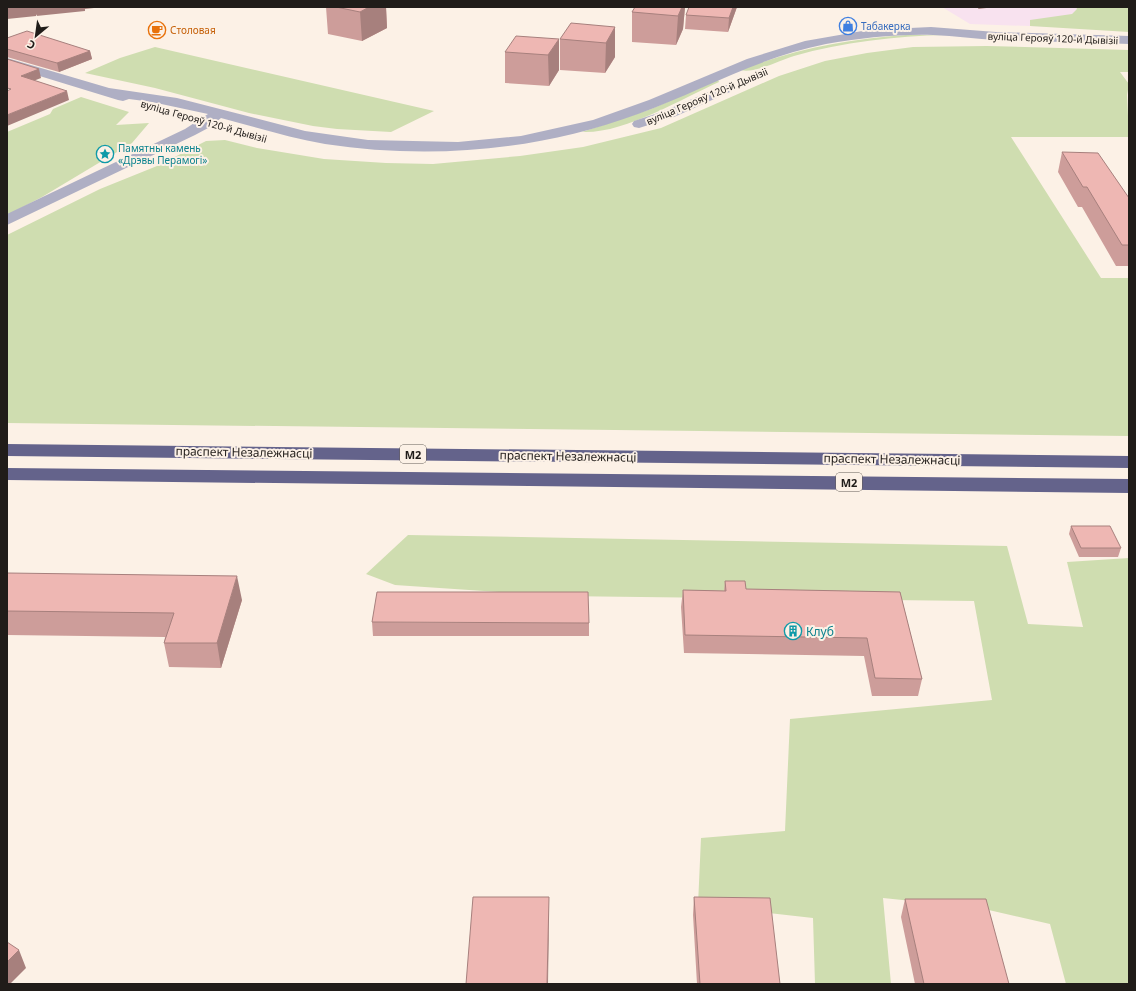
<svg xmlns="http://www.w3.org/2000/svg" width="1136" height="991" viewBox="0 0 1136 991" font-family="'Noto Sans',sans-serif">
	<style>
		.education { fill: #f8e2ef }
		.green { fill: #cfddb0 }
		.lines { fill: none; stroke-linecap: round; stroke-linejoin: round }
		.minor { fill: #afafc4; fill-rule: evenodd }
		.highway { fill: #64638b; fill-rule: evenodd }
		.wall { fill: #cd9d9a }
		.shaded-wall { fill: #a7807d }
		.building { fill: #eeb7b3; stroke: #a7807d }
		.labels { text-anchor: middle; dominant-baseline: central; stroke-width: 4; stroke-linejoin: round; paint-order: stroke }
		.far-shop-label { font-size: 10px; fill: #366cbe; stroke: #fcf1e6; text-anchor: start }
		.far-food-label { font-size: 10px; fill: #c56008; stroke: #fcf1e6; text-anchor: start }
		.far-street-label { font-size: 10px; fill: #201c19; stroke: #fcf1e6 }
		.far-culture-label { font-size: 10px; fill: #0d838f; stroke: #fcf1e6; text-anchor: start }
		.shield { fill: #fcf1e6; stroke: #625c56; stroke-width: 1 }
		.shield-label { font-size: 11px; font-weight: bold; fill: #201c19 }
		.street-label { font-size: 12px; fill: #201c19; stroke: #fcf1e6 }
		.culture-label { font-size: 12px; fill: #0d838f; stroke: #fcf1e6; text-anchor: start }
	</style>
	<rect width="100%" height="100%" fill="#fcf1e6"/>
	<path class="education" d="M 942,7 L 1076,7 L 1085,28 L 970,24 Z"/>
	<path class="green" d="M 1076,7 L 1129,7 L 1129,32 L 1030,26 L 1030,20 L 1072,14 L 1077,9 Z
		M 906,35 L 946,35 C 895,36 843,42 794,56 C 781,60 753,74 741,70 C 794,49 849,39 906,35 Z
		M 987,46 L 1129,50 L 1129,72 L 1120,72 L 1129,84 L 1127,95 L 1129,137 L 1011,137 L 1101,278 L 1129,278 L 1129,436 L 7,423 L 7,235 L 100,189 L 157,166 L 206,141 L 225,140 L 257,148 L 324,159 L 386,163 L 433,164 L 520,156 L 583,147 L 661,128 L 779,76 L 825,61 L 867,53 L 913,47 Z
		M 155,47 L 434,111 L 391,132 L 337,129 L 313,126 L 249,113 L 155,88 L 85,73 L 120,58 Z
		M 718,80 L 719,82 C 681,99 624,134 582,132 L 651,109 Z
		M 81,97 L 129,112 L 116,125 L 149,123 L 132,143 L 42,197 L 7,215 L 7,132 L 50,114 L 53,109 Z
		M 408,535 L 1007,546 L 1028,624 L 1083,627 L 1067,562 L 1129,558 L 1129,984 L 1066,984 L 1050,924 L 980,908 L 883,898 L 891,984 L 815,984 L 813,918 L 698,905 L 701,838 L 785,831 L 790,719 L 992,700 L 974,601 L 559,596 L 395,585 L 366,574 Z"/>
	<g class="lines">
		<path class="minor" d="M 931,27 L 996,32 L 1129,36 L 1129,44 C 1085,42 1042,42 998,40 C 976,39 955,36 933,35 C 897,34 861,38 826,44 C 759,57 701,91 638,114 C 538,151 430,160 325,144 C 290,138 255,127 221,118 L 210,127 L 195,135 L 7,225 L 7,214 L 185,129 L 208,114 L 152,102 L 129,99 L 123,101 L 118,100 L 7,66 L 7,58 L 109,88 L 177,98 L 305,131 L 368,140 L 458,142 L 521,136 L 593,120 L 649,100 L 747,59 L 805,41 L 868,30 Z
			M 725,85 L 730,86 L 732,89 L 730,92 L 674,117 L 639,128 L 634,127 L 632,124 L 634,121 L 664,111 Z"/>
		<path class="highway" d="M 7,444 L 1129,456 L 1129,468 L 7,456 Z
			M 7,468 L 1129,479 L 1129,493 L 7,480 Z"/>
	</g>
	<path class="wall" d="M 326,7 L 386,7 L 387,28 L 362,41 L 328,34 Z
		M 635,7 L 685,7 L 683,29 L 676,45 L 632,42 L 632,12 Z
		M 737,7 L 728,32 L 685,29 L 686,15 Z
		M 615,27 L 615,57 L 605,73 L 560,70 L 560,39 Z
		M 7,38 L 90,51 L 92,59 L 59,72 L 7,57 Z
		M 559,39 L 559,70 L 549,86 L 505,83 L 505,52 Z
		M 1062,152 L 1129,198 L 1129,266 L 1116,266 L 1082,207 L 1078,207 L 1058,172 Z
		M 1071,526 L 1121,548 L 1118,557 L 1079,557 L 1069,534 Z
		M 7,573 L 242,600 L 221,668 L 169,667 L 164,643 L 165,637 L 7,635 Z
		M 725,581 L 746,589 L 900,592 L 922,679 L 918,696 L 872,696 L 864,656 L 684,653 L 681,607 L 683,590 L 724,591 Z
		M 372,622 L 589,623 L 589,636 L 373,636 Z
		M 694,897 L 780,984 L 697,984 L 693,915 Z
		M 905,899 L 1009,984 L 915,984 L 901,917 Z"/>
	<path class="shaded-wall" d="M 7,7 L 103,7 L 85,9 L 85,11 L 7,19 Z
		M 369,7 L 386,7 L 387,28 L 362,41 L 360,12 Z
		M 682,7 L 685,7 L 683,29 L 676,45 L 678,16 Z
		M 733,7 L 737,7 L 728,32 L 729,18 Z
		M 979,7 L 995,7 L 978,9 Z
		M 615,27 L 615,57 L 605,73 L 606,43 Z
		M 559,39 L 559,70 L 549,86 L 548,55 Z
		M 90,51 L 92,59 L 59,72 L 57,63 Z
		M 39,69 L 41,78 L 23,85 L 21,76 Z
		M 67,91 L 69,100 L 7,126 L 7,115 Z
		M 237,576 L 242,600 L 221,668 L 217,643 Z
		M 549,897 L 549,915 L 548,984 L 547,984 Z
		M 19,950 L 26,968 L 10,984 L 7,984 L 7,962 Z"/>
	<path class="building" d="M 336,7 L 369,7 L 360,12 Z
		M 635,7 L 682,7 L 678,16 L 632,12 Z
		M 689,7 L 733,7 L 729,18 L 686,15 Z
		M 571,23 L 615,27 L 606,43 L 560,39 Z
		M 27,31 L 90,51 L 57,63 L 7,49 L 7,38 Z
		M 516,36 L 559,39 L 548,55 L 505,52 Z
		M 7,59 L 39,69 L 21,76 L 67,91 L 7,115 L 7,91 L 11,89 L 7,88 Z
		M 1062,152 L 1098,153 L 1129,198 L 1129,245 L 1122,245 L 1087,187 L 1083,187 Z
		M 1071,526 L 1110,526 L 1121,548 L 1081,548 Z
		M 7,573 L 237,576 L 217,643 L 164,643 L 174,613 L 7,611 Z
		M 725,581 L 745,581 L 746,589 L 900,592 L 922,679 L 875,678 L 867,638 L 685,635 L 683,590 L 726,591 Z
		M 377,592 L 588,592 L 589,623 L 372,622 Z
		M 473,897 L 549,897 L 547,984 L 466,984 Z
		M 694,897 L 770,898 L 780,984 L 700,984 Z
		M 905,899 L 986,899 L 1009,984 L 924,984 Z
		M 7,942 L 19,950 L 7,962 Z"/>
	<defs>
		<symbol id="shop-ring" viewBox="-11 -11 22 22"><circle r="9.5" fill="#fcf1e6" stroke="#3f7fe0" stroke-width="1.5"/><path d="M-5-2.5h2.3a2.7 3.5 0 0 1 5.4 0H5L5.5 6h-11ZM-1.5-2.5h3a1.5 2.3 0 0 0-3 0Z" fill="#3f7fe0"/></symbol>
		<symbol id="cafe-ring" viewBox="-11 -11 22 22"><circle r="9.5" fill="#fcf1e6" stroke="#e8710a" stroke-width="1.5"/><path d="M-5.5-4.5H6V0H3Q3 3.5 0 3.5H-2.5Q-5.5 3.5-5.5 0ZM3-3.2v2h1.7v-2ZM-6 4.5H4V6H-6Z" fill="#e8710a"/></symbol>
		<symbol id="sight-ring" viewBox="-11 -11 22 22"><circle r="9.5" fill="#fcf1e6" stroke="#0f9aa8" stroke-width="1.5"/><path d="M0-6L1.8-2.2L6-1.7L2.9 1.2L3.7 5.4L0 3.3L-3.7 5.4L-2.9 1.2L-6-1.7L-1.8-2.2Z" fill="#0f9aa8"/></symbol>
		<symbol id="building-ring" viewBox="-11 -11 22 22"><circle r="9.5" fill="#fcf1e6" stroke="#0f9aa8" stroke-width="1.5"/><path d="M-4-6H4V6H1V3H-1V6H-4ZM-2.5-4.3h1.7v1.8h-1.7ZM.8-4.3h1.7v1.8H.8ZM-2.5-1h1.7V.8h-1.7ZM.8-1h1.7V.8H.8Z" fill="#0f9aa8"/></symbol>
	</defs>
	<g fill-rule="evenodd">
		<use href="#shop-ring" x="838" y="16" width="20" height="20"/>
		<use href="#cafe-ring" x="147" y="20" width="20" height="20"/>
		<use href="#sight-ring" x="95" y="144" width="20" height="20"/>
		<use href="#building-ring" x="783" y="621" width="20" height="20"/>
	</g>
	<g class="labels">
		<g class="far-shop-label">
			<text x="861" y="26">Табакерка</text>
		</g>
		<g class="far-food-label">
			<text x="170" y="30">Столовая</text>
		</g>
		<g class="far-street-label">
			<text transform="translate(1053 38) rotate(2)">вуліца Герояў 120-й Дывізіі</text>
			<text transform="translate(707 96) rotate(-23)">вуліца Герояў 120-й Дывізіі</text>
			<text transform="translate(204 121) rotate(16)">вуліца Герояў 120-й Дывізіі</text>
		</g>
		<g class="far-culture-label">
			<text x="118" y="148">Памятны камень<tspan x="118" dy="12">«Дрэвы Перамогі»</tspan></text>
		</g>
		<g class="shield">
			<rect x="400" y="445" width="26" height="18" rx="3"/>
			<rect x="836" y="473" width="26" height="18" rx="3"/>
		</g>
		<g class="shield-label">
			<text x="413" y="454">М2</text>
			<text x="849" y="482">М2</text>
		</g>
		<g class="street-label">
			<text transform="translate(244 452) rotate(1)">праспект Незалежнасці</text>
			<text transform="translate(568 456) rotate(1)">праспект Незалежнасці</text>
			<text transform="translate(892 459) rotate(1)">праспект Незалежнасці</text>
		</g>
		<g class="culture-label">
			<text x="806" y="631">Клуб</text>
		</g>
	</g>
	<rect width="1136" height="991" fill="none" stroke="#201c19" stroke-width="16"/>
	<g transform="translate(36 36) rotate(209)" stroke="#fcf1e6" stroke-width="3" paint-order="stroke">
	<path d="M0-3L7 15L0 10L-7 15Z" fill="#201c19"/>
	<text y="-6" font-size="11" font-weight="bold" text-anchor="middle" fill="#201c19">С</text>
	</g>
</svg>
